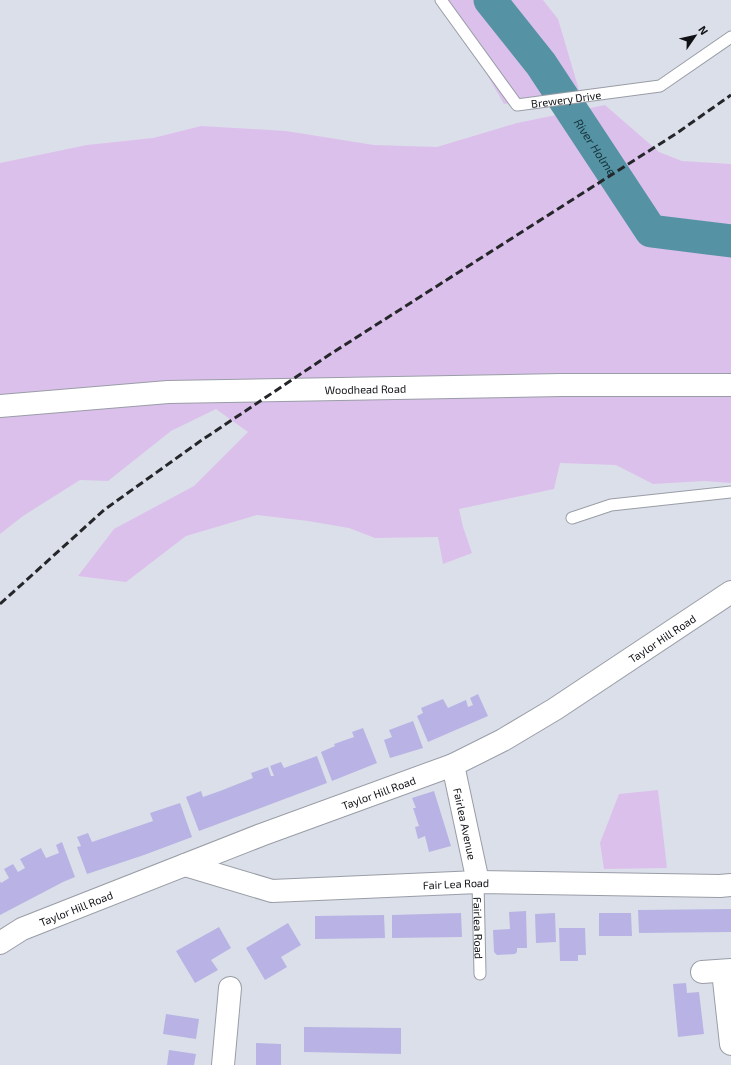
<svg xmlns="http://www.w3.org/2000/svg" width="731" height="1065" viewBox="0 0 731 1065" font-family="'Exo 2',sans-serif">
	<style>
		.green { fill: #dcc0ec }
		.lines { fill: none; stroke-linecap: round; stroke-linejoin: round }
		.river { stroke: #5593a4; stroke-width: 33 }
		.building { fill: #b8b3e4 }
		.lane-casing { stroke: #999da6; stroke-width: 13 }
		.street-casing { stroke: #999da6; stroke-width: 24 }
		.primary-casing { stroke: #999da6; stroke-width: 24 }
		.lane { stroke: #fff; stroke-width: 11 }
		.street { stroke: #fff; stroke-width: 22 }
		.primary { stroke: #fff; stroke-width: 22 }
		.rail { stroke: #24262a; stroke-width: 3; stroke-dasharray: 8 4; stroke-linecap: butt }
		.labels { text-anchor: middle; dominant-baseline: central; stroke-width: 3.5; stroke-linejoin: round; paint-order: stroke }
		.street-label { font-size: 11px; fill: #0f1114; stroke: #dbdfe9 }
		.water-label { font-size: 12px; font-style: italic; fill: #15343c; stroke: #dbdfe9 }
	</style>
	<rect width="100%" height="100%" fill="#dbdfe9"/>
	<path class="green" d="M 444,0 L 543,0 L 558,19 L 579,90 L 504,104 Z
		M 605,105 L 659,152 L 682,161 L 731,164 L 731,483 L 704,481 L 653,484 L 616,465 L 560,463 L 554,489 L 459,509 L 463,527 L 472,553 L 443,564 L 438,537 L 375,538 L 349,528 L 308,521 L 257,515 L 186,536 L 126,582 L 78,576 L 114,529 L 194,486 L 248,432 L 216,409 L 171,431 L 108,481 L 80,480 L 23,516 L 0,534 L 0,163 L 87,145 L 153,138 L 201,126 L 286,131 L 374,145 L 437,147 L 517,123 Z
		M 658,790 L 667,868 L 604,869 L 600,843 L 619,794 Z"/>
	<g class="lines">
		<path class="river" id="s1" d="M 490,0 L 541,64 L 651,231 L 731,241"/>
	</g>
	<path class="building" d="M 478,694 L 488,716 L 428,742 L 417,716 L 423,713 L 421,708 L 443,699 L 448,708 L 466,700 L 468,707 L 473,705 L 470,698 Z
		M 413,721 L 423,748 L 390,758 L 384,740 L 392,737 L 389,730 Z
		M 363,728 L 377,763 L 332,781 L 321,752 L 335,746 L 334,744 L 354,737 L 352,732 Z
		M 317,756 L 327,783 L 199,831 L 186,797 L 201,791 L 203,797 L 220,791 L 253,778 L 251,773 L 268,767 L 271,776 L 274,776 L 270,766 L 281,762 L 284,768 Z
		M 434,791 L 451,846 L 429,852 L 425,836 L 418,839 L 415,827 L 419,826 L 413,808 L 416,808 L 412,798 Z
		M 180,803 L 192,837 L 144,855 L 87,874 L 77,847 L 81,846 L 77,837 L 88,833 L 92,842 L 153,821 L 150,813 Z
		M 62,842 L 75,877 L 63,882 L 0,915 L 0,881 L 1,883 L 9,878 L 4,869 L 13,864 L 18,872 L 25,868 L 20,859 L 41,848 L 46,858 L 59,853 L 56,845 Z
		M 731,909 L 731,932 L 639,933 L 638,910 Z
		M 526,911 L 527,948 L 517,948 L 517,952 L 515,954 L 497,955 L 494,952 L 493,930 L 510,929 L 509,912 Z
		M 461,913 L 462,937 L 392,938 L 392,915 Z
		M 555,913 L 556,942 L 536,943 L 535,914 Z
		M 599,913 L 631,913 L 632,936 L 599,936 Z
		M 384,915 L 385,938 L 315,939 L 315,916 Z
		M 288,923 L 301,945 L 281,957 L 287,967 L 265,980 L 246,948 Z
		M 219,927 L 231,948 L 211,960 L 218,970 L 195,983 L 176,951 Z
		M 559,928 L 585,928 L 586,955 L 578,955 L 578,961 L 560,961 Z
		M 686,983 L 687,993 L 699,992 L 704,1034 L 678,1037 L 673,984 Z
		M 166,1014 L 199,1019 L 196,1039 L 163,1034 Z
		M 304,1027 L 401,1028 L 401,1054 L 304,1052 Z
		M 256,1043 L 281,1044 L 281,1065 L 256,1065 Z
		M 169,1050 L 196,1054 L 194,1065 L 167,1065 Z"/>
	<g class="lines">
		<defs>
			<g id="lane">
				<path id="s2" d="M 441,0 L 517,105 L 660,86 L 731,37"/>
				<path d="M 572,518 L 611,505 L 731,492"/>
				<path id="s3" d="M 478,882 L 480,974"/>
			</g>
			<g id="street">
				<path id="s4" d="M 453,765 L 478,882"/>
				<path id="s5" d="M 185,865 L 272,891 L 478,882 L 720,886 L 731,885"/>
				<path id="s6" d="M 0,943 L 22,929 L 261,835 L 453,765 L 503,740 L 555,709 L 731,592"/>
				<path d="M 723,971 L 731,1044"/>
				<path d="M 702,972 L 731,970"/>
				<path d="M 223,1065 L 230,988"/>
			</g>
			<g id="primary">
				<path id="s7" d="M 0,406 L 168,392 L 561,385 L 731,385"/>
			</g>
		</defs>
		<use href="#lane" class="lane-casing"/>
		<use href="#street" class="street-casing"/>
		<use href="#primary" class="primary-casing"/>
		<use href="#lane" class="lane"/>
		<use href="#street" class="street"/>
		<use href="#primary" class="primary"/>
		<path class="rail" d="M 0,604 L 104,510 L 199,442 L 332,353 L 677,133 L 731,95"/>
	</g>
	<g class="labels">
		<g class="street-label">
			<text stroke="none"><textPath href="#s2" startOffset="179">Brewery Drive</textPath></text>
			<text stroke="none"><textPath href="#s7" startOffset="366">Woodhead Road</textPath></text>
			<text stroke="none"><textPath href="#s6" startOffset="732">Taylor Hill Road</textPath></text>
			<text stroke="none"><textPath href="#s6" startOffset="408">Taylor Hill Road</textPath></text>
			<text stroke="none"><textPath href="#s4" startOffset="60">Fairlea Avenue</textPath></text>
			<text stroke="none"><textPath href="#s5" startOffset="275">Fair Lea Road</textPath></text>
			<text stroke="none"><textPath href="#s6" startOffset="84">Taylor Hill Road</textPath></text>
			<text stroke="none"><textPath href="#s3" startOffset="46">Fairlea Road</textPath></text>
		</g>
		<g class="water-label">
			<text stroke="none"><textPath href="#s1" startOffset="181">River Holme</textPath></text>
		</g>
	</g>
	<g transform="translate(695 36) rotate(56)" stroke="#dbdfe9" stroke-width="3" paint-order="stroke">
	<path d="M0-3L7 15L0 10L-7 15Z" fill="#0f1114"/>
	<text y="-6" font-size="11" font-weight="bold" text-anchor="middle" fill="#0f1114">N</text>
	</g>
</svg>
